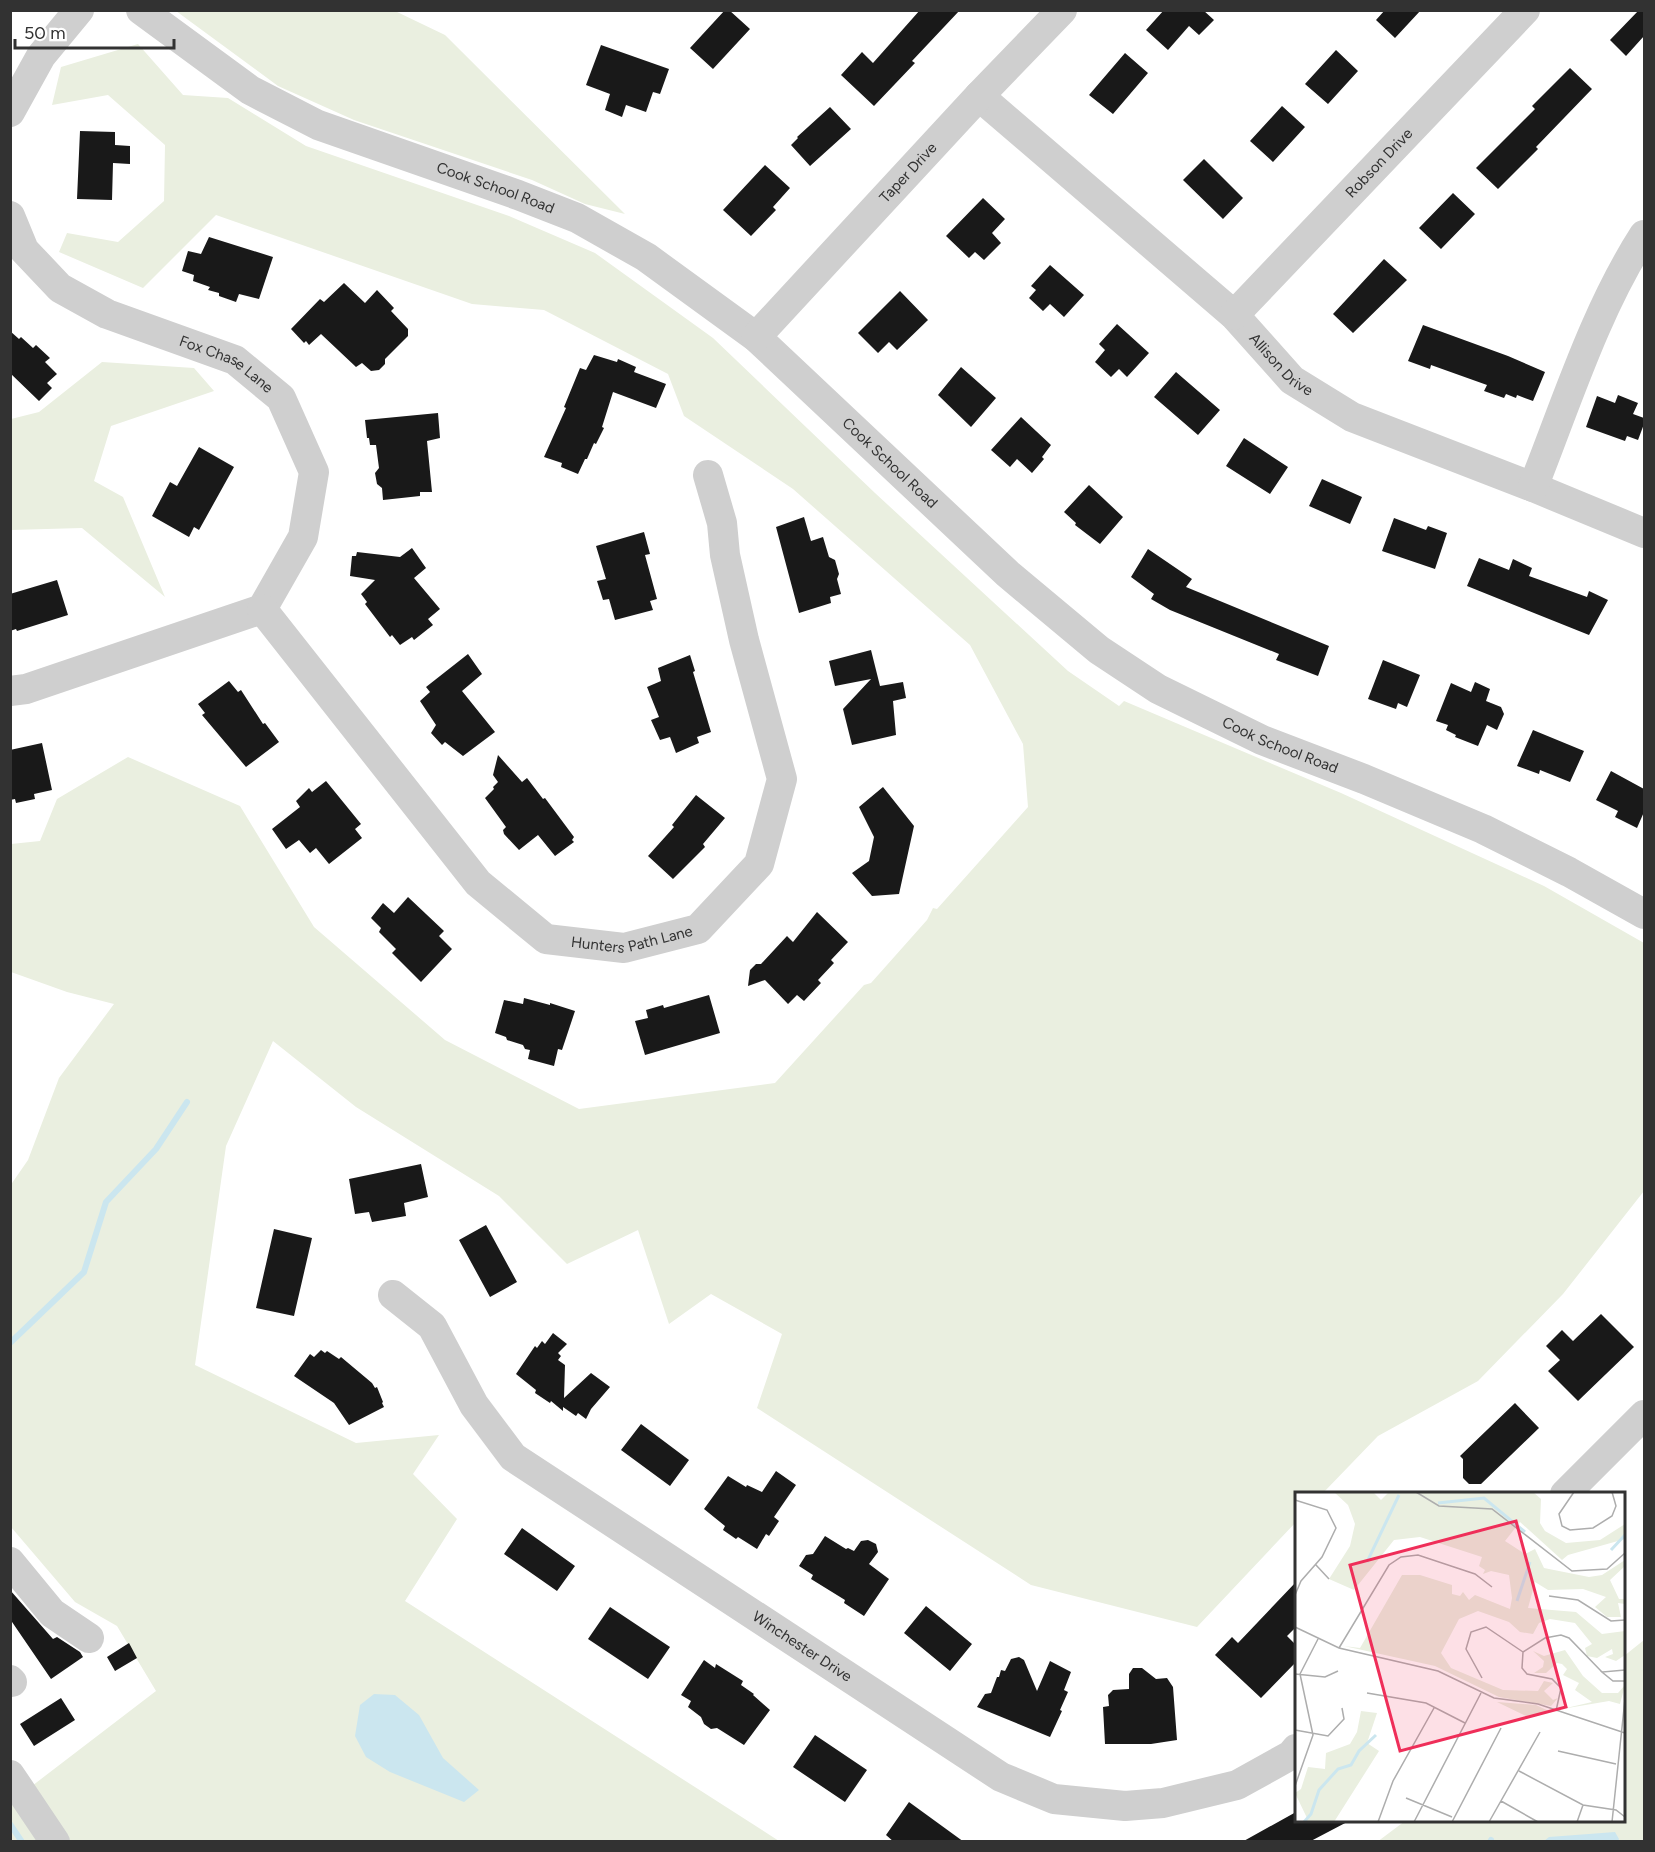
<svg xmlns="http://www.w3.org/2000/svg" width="1655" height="1852" viewBox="0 0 1655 1852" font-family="Figtree,sans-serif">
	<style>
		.green { fill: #eaefe0 }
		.water { fill: #cbe6ef }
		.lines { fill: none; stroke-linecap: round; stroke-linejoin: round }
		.stream { stroke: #cbe6ef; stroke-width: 6 }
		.building { fill: #191919 }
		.minor { stroke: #cfcfcf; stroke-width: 30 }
		.labels { text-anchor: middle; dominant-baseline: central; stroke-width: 6; stroke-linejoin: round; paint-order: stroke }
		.street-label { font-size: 15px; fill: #323232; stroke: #fff }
		.inset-river { fill: none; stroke: #cbe6ef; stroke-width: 3 }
		.inset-road { fill: none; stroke: #adadad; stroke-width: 1.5 }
		.view { fill: #ef2e59; fill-opacity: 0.15; stroke: #ef2e59; stroke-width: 3 }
		.inset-edge { fill: none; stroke: #323232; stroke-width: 3 }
	</style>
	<rect width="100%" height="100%" fill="#fff"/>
	<path class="green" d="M 176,11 L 395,11 L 445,35 L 625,214 L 585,204 L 532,180 L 354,120 L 278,86 Z
		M 138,44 L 183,95 L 228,98 L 306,146 L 509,216 L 595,253 L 713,338 L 875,493 L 1068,671 L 1119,706 L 1124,701 L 1341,793 L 1544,886 L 1644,943 L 1644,1191 L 1563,1294 L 1478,1381 L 1378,1436 L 1323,1493 L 1296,1494 L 1296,1522 L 1197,1627 L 1031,1585 L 757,1408 L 782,1334 L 711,1294 L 669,1324 L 638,1230 L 567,1264 L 499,1196 L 356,1107 L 273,1041 L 226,1146 L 195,1365 L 356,1443 L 439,1435 L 413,1474 L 457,1519 L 405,1601 L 779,1841 L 11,1841 L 11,1802 L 156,1691 L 117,1626 L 75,1602 L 11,1527 L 10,1186 L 28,1160 L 59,1078 L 114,1004 L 67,992 L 11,972 L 11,844 L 40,841 L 57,799 L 128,757 L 240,806 L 314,927 L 445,1040 L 579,1109 L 775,1083 L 864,985 L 871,983 L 927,920 L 933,908 L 937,909 L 1028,807 L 1023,744 L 970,645 L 793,489 L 684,416 L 668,374 L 544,310 L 472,304 L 216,215 L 143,288 L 59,252 L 67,233 L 118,242 L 164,201 L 165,145 L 108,95 L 52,105 L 61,67 Z
		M 102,362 L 194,368 L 214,391 L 111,426 L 94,481 L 123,497 L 165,597 L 82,528 L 11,530 L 11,419 L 39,412 Z
		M 1644,1640 L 1644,1841 L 1377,1842 L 1405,1821 L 1624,1820 L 1624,1656 Z"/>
	<path class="water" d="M 374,1694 L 395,1695 L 419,1715 L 443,1758 L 479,1790 L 464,1802 L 390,1772 L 366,1757 L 355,1736 L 360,1705 Z
		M 1615,1832 L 1619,1839 L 1618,1841 L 1544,1841 L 1549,1837 Z"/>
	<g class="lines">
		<path class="stream" d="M 10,1343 L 84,1272 L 106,1202 L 156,1149 L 187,1102
			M 10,1824 L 22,1842
			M 1490,1842 L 1491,1840"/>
	</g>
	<path class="building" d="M 725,10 L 729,10 L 750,29 L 713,69 L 690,48 Z
		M 920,10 L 960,10 L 912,61 L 915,63 L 874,106 L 841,75 L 862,52 L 873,63 Z
		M 1164,10 L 1203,10 L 1214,20 L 1199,35 L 1189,26 L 1168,50 L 1146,30 Z
		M 1385,10 L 1421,10 L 1395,38 L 1376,20 Z
		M 1639,10 L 1644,10 L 1644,36 L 1626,56 L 1610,40 Z
		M 601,45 L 669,69 L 660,94 L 653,92 L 646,112 L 626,105 L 622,117 L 605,110 L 610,94 L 586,85 Z
		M 1336,50 L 1358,71 L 1328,104 L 1305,84 Z
		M 1125,53 L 1148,73 L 1113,114 L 1089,95 Z
		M 1570,68 L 1592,89 L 1536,147 L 1538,149 L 1498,189 L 1476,168 L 1535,109 L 1532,106 Z
		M 1282,106 L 1305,127 L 1273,162 L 1250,141 Z
		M 830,107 L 851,129 L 810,166 L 791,145 L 798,138 L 797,137 Z
		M 80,131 L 115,132 L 115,145 L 130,146 L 130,164 L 113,163 L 112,200 L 77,199 Z
		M 1204,159 L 1243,198 L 1223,219 L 1183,180 Z
		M 765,165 L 790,188 L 773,207 L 776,210 L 751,236 L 723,210 Z
		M 1453,193 L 1475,214 L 1441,249 L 1419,228 Z
		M 983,198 L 1005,219 L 992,233 L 1001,243 L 984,260 L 975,252 L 969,258 L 946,236 Z
		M 209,237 L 273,257 L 259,299 L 239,294 L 236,302 L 219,296 L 219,293 L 208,290 L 210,287 L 193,281 L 194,275 L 182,271 L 188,251 L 201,254 Z
		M 1384,259 L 1407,280 L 1353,333 L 1333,314 Z
		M 1050,265 L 1084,295 L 1064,317 L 1050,304 L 1043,311 L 1029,298 L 1036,290 L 1031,286 Z
		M 344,283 L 365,303 L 377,290 L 394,308 L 391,311 L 408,329 L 408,336 L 385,359 L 385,364 L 379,370 L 371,371 L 362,363 L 356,367 L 321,334 L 309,345 L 306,341 L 304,343 L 291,329 L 320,299 L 324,302 Z
		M 900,291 L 928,320 L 897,350 L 889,342 L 878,353 L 858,333 Z
		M 1117,324 L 1149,353 L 1127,377 L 1119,369 L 1111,377 L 1095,362 L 1105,350 L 1099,344 Z
		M 1423,325 L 1508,356 L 1545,372 L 1533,401 L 1517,395 L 1516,398 L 1506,394 L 1504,398 L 1484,391 L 1487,385 L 1431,365 L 1430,369 L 1408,361 Z
		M 10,331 L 19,339 L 21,337 L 33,348 L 36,345 L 50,358 L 45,362 L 57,374 L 47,383 L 52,388 L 39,401 L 10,373 Z
		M 594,355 L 617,362 L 618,359 L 636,367 L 634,372 L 666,384 L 656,408 L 613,392 L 602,427 L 604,428 L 596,444 L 594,443 L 587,459 L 585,459 L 578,474 L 561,467 L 562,463 L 544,457 L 566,408 L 564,407 L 580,368 L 586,370 Z
		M 961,367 L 996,398 L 971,427 L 938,395 Z
		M 1176,372 L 1220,410 L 1198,435 L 1154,397 Z
		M 1618,395 L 1638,403 L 1633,414 L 1644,418 L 1644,424 L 1638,440 L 1627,436 L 1625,441 L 1586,427 L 1597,396 L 1615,403 Z
		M 438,413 L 440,438 L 427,441 L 432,492 L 420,492 L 420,496 L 383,500 L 382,488 L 377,484 L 375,473 L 379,468 L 376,445 L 370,445 L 369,438 L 367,438 L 365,420 Z
		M 1021,417 L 1051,445 L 1042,457 L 1044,459 L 1032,473 L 1017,459 L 1010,467 L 991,450 Z
		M 1244,438 L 1288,467 L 1270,494 L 1226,466 Z
		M 199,447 L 234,467 L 199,530 L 194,527 L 189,537 L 152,516 L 170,482 L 177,486 Z
		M 1322,479 L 1362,497 L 1350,524 L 1309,506 Z
		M 1089,485 L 1123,517 L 1100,544 L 1075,525 L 1076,523 L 1064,512 Z
		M 804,517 L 811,541 L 823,537 L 829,557 L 835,560 L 839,574 L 837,579 L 841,594 L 830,597 L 831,603 L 799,613 L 776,527 Z
		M 1394,518 L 1426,530 L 1428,526 L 1447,533 L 1435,569 L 1382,551 Z
		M 644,532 L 650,554 L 645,555 L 657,599 L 650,601 L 653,610 L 615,620 L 609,599 L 603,600 L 597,581 L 606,579 L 596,546 Z
		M 412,548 L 426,568 L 414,578 L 440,609 L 428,619 L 433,625 L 414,640 L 412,637 L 400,645 L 392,635 L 390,637 L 365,604 L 367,602 L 361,594 L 375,580 L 350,576 L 352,556 L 356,556 L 357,552 L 400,557 Z
		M 1148,549 L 1192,579 L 1186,587 L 1329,646 L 1318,676 L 1276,660 L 1279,654 L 1170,610 L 1151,599 L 1154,594 L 1131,577 Z
		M 1479,558 L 1509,570 L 1513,559 L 1532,568 L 1529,576 L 1587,597 L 1589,591 L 1608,600 L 1589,635 L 1467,586 Z
		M 57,580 L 68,615 L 17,631 L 16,629 L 10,631 L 10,594 Z
		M 871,650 L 880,686 L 903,682 L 906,698 L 893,701 L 896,735 L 852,745 L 843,709 L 871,679 L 835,686 L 829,661 Z
		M 468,654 L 482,674 L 462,691 L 495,732 L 463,756 L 445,742 L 442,745 L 431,733 L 436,725 L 420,701 L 430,692 L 426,687 Z
		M 690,655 L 695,671 L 693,672 L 711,732 L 697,737 L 699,743 L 676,753 L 670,737 L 660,740 L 651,720 L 659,717 L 647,687 L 661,681 L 658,668 Z
		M 1383,660 L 1420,675 L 1407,707 L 1398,703 L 1396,709 L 1368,699 Z
		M 229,681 L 238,692 L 241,690 L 263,724 L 265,723 L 279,742 L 246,767 L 202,715 L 205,713 L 198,704 Z
		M 1475,682 L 1490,689 L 1486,701 L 1501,707 L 1504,714 L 1497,730 L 1487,725 L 1478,746 L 1455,737 L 1456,735 L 1446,730 L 1448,725 L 1436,721 L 1451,683 L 1471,692 Z
		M 1533,730 L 1584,751 L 1570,782 L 1540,770 L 1539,774 L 1517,766 Z
		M 42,743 L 52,790 L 34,794 L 35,799 L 16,803 L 15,799 L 10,800 L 10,750 Z
		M 498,755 L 522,782 L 527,778 L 543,799 L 545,798 L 574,837 L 572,840 L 574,842 L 555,856 L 538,835 L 519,850 L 504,834 L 503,830 L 506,827 L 485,798 L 494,789 L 493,787 L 498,782 L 493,775 Z
		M 1611,771 L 1644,789 L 1644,812 L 1637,828 L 1615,817 L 1618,811 L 1596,800 Z
		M 326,781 L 361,824 L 355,829 L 362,838 L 329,864 L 316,848 L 310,853 L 299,840 L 286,849 L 272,829 L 300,807 L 296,801 L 309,788 L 312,792 Z
		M 883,787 L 914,826 L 899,894 L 872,896 L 852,873 L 869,861 L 874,837 L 859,807 Z
		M 696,795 L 725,818 L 703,844 L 705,847 L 673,879 L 648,856 L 674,827 L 672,825 Z
		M 408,897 L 444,931 L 439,936 L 452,949 L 421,982 L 392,953 L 396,949 L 379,932 L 381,928 L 371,918 L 383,903 L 394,913 Z
		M 817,912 L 848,942 L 831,960 L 834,963 L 818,980 L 821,983 L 804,1001 L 797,995 L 788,1004 L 765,980 L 748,986 L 750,970 L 756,964 L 761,964 L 787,936 L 793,942 Z
		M 709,995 L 720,1033 L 645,1055 L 635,1021 L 648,1018 L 646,1010 L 663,1005 L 664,1008 Z
		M 524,998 L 550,1005 L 550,1003 L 575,1011 L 562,1050 L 558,1049 L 554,1066 L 528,1059 L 530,1050 L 525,1049 L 523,1045 L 507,1040 L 506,1037 L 495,1033 L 504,1000 L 523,1004 Z
		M 421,1164 L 428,1197 L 404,1203 L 406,1216 L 372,1222 L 369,1212 L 355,1214 L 349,1179 Z
		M 486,1225 L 517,1282 L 490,1297 L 459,1240 Z
		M 274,1229 L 312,1238 L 294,1316 L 256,1308 Z
		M 1601,1314 L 1634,1347 L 1578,1401 L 1548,1371 L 1560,1360 L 1546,1346 L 1562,1330 L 1573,1341 Z
		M 553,1333 L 567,1344 L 558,1353 L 561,1356 L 558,1360 L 565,1365 L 564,1398 L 591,1373 L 610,1387 L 591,1409 L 586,1419 L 578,1413 L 576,1416 L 563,1407 L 563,1411 L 551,1401 L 550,1403 L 535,1393 L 536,1390 L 516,1374 L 535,1346 L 537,1348 L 542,1341 L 545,1344 Z
		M 321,1350 L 325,1353 L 327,1351 L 339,1359 L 341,1357 L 372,1383 L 375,1388 L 377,1387 L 383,1402 L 382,1403 L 384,1407 L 349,1425 L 334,1403 L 294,1376 L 310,1354 L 314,1357 Z
		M 1515,1403 L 1539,1428 L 1481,1484 L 1469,1484 L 1463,1478 L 1463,1459 L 1460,1456 Z
		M 641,1424 L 689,1460 L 670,1486 L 621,1450 Z
		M 776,1471 L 796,1485 L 774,1517 L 779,1521 L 769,1536 L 766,1534 L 757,1549 L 738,1537 L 736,1539 L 723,1530 L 725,1526 L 704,1509 L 728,1476 L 746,1487 L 747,1485 L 762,1492 Z
		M 522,1528 L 575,1566 L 557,1591 L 504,1554 Z
		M 825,1536 L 846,1549 L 848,1548 L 854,1551 L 861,1541 L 868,1540 L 876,1544 L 878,1552 L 869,1564 L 889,1579 L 864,1616 L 844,1603 L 845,1600 L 811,1579 L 813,1575 L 799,1566 L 806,1555 L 813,1554 Z
		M 1296,1582 L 1296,1627 L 1287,1636 L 1296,1645 L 1296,1662 L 1261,1698 L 1215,1655 L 1232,1637 L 1238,1643 Z
		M 10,1590 L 53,1639 L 57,1637 L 80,1652 L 83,1657 L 51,1679 L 10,1619 Z
		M 926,1606 L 972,1644 L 950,1671 L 904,1633 Z
		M 610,1607 L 670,1647 L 648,1679 L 588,1639 Z
		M 129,1643 L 137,1658 L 115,1671 L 107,1657 Z
		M 1019,1657 L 1024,1660 L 1037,1691 L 1050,1661 L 1071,1672 L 1064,1690 L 1068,1692 L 1060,1710 L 1062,1711 L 1050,1737 L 977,1707 L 985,1694 L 991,1693 L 997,1677 L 999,1677 L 1001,1670 L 1005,1671 L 1011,1659 Z
		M 704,1660 L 715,1668 L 716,1664 L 743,1681 L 741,1685 L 754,1694 L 753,1695 L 770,1710 L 744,1745 L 717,1728 L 711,1729 L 704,1724 L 701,1717 L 688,1707 L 691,1701 L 681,1695 Z
		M 1133,1668 L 1142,1668 L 1156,1679 L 1167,1678 L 1173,1687 L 1177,1740 L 1151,1744 L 1105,1744 L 1103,1707 L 1109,1706 L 1108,1695 L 1113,1690 L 1129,1689 L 1129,1674 Z
		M 61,1698 L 75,1720 L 34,1746 L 20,1724 Z
		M 815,1735 L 867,1770 L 845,1802 L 793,1767 Z
		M 909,1802 L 964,1842 L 894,1842 L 886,1835 Z
		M 1296,1812 L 1296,1821 L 1349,1821 L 1309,1842 L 1242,1842 Z"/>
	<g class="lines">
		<g class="minor">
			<path id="s1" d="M 141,10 L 250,90 L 318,125 L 518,195 L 577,218 L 646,257 L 756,337 L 1008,574 L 1099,650 L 1158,689 L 1262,740 L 1364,779 L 1483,829 L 1569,872 L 1644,914"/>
			<path id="s2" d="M 979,96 L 1234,315 L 1292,380 L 1352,417 L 1533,487 L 1644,533"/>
			<path d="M 10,112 L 41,56 L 79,10"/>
			<path id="s3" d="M 10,216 L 24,250 L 60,288 L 107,314 L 235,360 L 281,398 L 314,472 L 303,537 L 262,609 L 26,689 L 10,691"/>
			<path id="s4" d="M 1234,315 L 1525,10"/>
			<path id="s5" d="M 756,337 L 979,96 L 1062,10"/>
			<path d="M 1533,487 C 1566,404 1595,311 1644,235"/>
			<path id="s6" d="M 262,609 L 478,883 L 546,939 L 624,948 L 698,929 L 759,864 L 782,779 L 744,640 L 725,555 L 722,523 L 708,475"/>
			<path id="s7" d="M 393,1295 L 432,1326 L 474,1405 L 513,1457 L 1001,1777 L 1054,1799 L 1125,1806 L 1163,1803 L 1237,1785 L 1291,1755 L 1296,1749"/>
			<path d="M 1565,1494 L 1644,1415"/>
			<path d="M 10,1562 L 52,1613 L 89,1638"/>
			<path d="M 10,1680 L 12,1682"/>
			<path d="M 10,1775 L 55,1842"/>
		</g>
	</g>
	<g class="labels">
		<g class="street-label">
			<text stroke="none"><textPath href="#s4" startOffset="210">Robson Drive</textPath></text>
			<text stroke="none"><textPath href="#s5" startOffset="224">Taper Drive</textPath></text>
			<text stroke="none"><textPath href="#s1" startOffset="400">Cook School Road</textPath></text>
			<text stroke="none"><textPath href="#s2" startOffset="405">Allison Drive</textPath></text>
			<text stroke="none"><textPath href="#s3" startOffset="273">Fox Chase Lane</textPath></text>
			<text stroke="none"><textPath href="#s1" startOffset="886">Cook School Road</textPath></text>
			<text stroke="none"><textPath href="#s1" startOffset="1372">Cook School Road</textPath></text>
			<text stroke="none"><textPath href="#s6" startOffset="524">Hunters Path Lane</textPath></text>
			<text stroke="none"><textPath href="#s7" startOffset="550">Winchester Drive</textPath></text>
		</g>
	</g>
	<g transform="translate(1295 1492)">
		<rect width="330" height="330" fill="#fff"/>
		<path d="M 39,0 L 78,0 L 86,8 L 94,0 L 238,0 L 246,7 L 245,31 L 250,39 L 271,51 L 305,48 L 330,32 L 330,47 L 273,63 L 267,68 L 225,30 L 210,49 L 230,62 L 240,57 L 249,76 L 294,85 L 307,83 L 330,68 L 330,74 L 315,88 L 324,107 L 330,107 L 330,112 L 323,111 L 326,125 L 312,125 L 300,115 L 311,105 L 288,97 L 253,98 L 240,90 L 233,116 L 281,120 L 307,142 L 330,139 L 330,163 L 321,169 L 310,165 L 318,162 L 317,157 L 302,166 L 292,164 L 290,156 L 297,152 L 280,131 L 255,127 L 244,131 L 238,142 L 225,140 L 214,130 L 183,119 L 164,127 L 146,161 L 156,176 L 208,198 L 243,199 L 249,189 L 258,191 L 249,199 L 258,208 L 263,206 L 256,214 L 204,205 L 140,174 L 49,154 L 65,156 L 107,83 L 125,83 L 157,93 L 157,102 L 165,104 L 168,100 L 174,108 L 180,103 L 215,117 L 217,106 L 214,83 L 196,79 L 188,82 L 190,78 L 184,74 L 187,65 L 125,45 L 99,48 L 59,98 L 34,87 L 55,54 L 60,32 L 53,13 ZM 270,158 L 288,184 L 307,201 L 323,201 L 330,193 L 325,212 L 314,209 L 267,217 L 297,210 L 280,198 L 284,191 L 268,183 L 272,177 L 267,172 L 262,171 L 251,181 L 239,181 L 248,175 L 249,169 L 238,159 L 249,164 ZM 202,210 L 241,213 L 256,220 L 231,224 ZM 66,219 L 82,221 L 72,251 L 84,259 L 39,330 L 9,330 L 12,326 L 0,301 L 6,297 L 13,275 L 30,277 L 31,261 L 55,252 L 62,240 Z" fill="#eaefe0"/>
		<path class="inset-river" d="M 143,11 L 189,6 L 230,40M 316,58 L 330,43M 72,70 L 104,3M 222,109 L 235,70M 9,330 L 16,322 L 24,298 L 43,277 L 56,273 L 64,259 L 81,243"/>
		<path class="inset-road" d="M 121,0 L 144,14 L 197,17 L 277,79 L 312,77 L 330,61M 279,0 L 264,22 L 267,34 L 275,38 L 298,36 L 317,24 L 321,14 L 317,0M 0,8 L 32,18 L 41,36 L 27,65 L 6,89 L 0,103M 21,73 L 34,87M 254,104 L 283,108 L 316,129 L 330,128M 0,135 L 44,156 L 143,179 L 199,206 L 243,212 L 330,241M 44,156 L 94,73 L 106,65 L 123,63 L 180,82 L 197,95M 330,178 L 307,180 L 318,189 L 330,189M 0,182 L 30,185 L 43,179M 187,186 L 171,157 L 176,140 L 191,135 L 228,160M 72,201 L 131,211 L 170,231M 261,219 L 266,196 L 257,187 L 232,182 L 227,176 L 228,160 L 250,146 L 266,143 L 274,146 L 307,180M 0,238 L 33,244 L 49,227 L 47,216M 263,259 L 321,272M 224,279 L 288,313 L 321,318 L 330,325M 0,294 L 18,243 L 5,182 L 23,147M 111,306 L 157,325M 206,309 L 243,330M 83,330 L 98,289 L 139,216M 119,330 L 186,201M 157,330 L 206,236M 194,330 L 245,240M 282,330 L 288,313M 317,330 L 330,207"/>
		<path class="view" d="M 221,29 L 271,215 L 105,259 L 55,73 Z"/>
		<rect width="330" height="330" class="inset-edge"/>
	</g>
	<rect width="1655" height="1852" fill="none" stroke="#323232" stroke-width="24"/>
	<path d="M15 39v9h159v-9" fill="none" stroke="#323232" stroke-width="3"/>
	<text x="24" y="39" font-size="18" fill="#323232" stroke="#ffffff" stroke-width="4.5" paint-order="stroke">50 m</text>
</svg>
